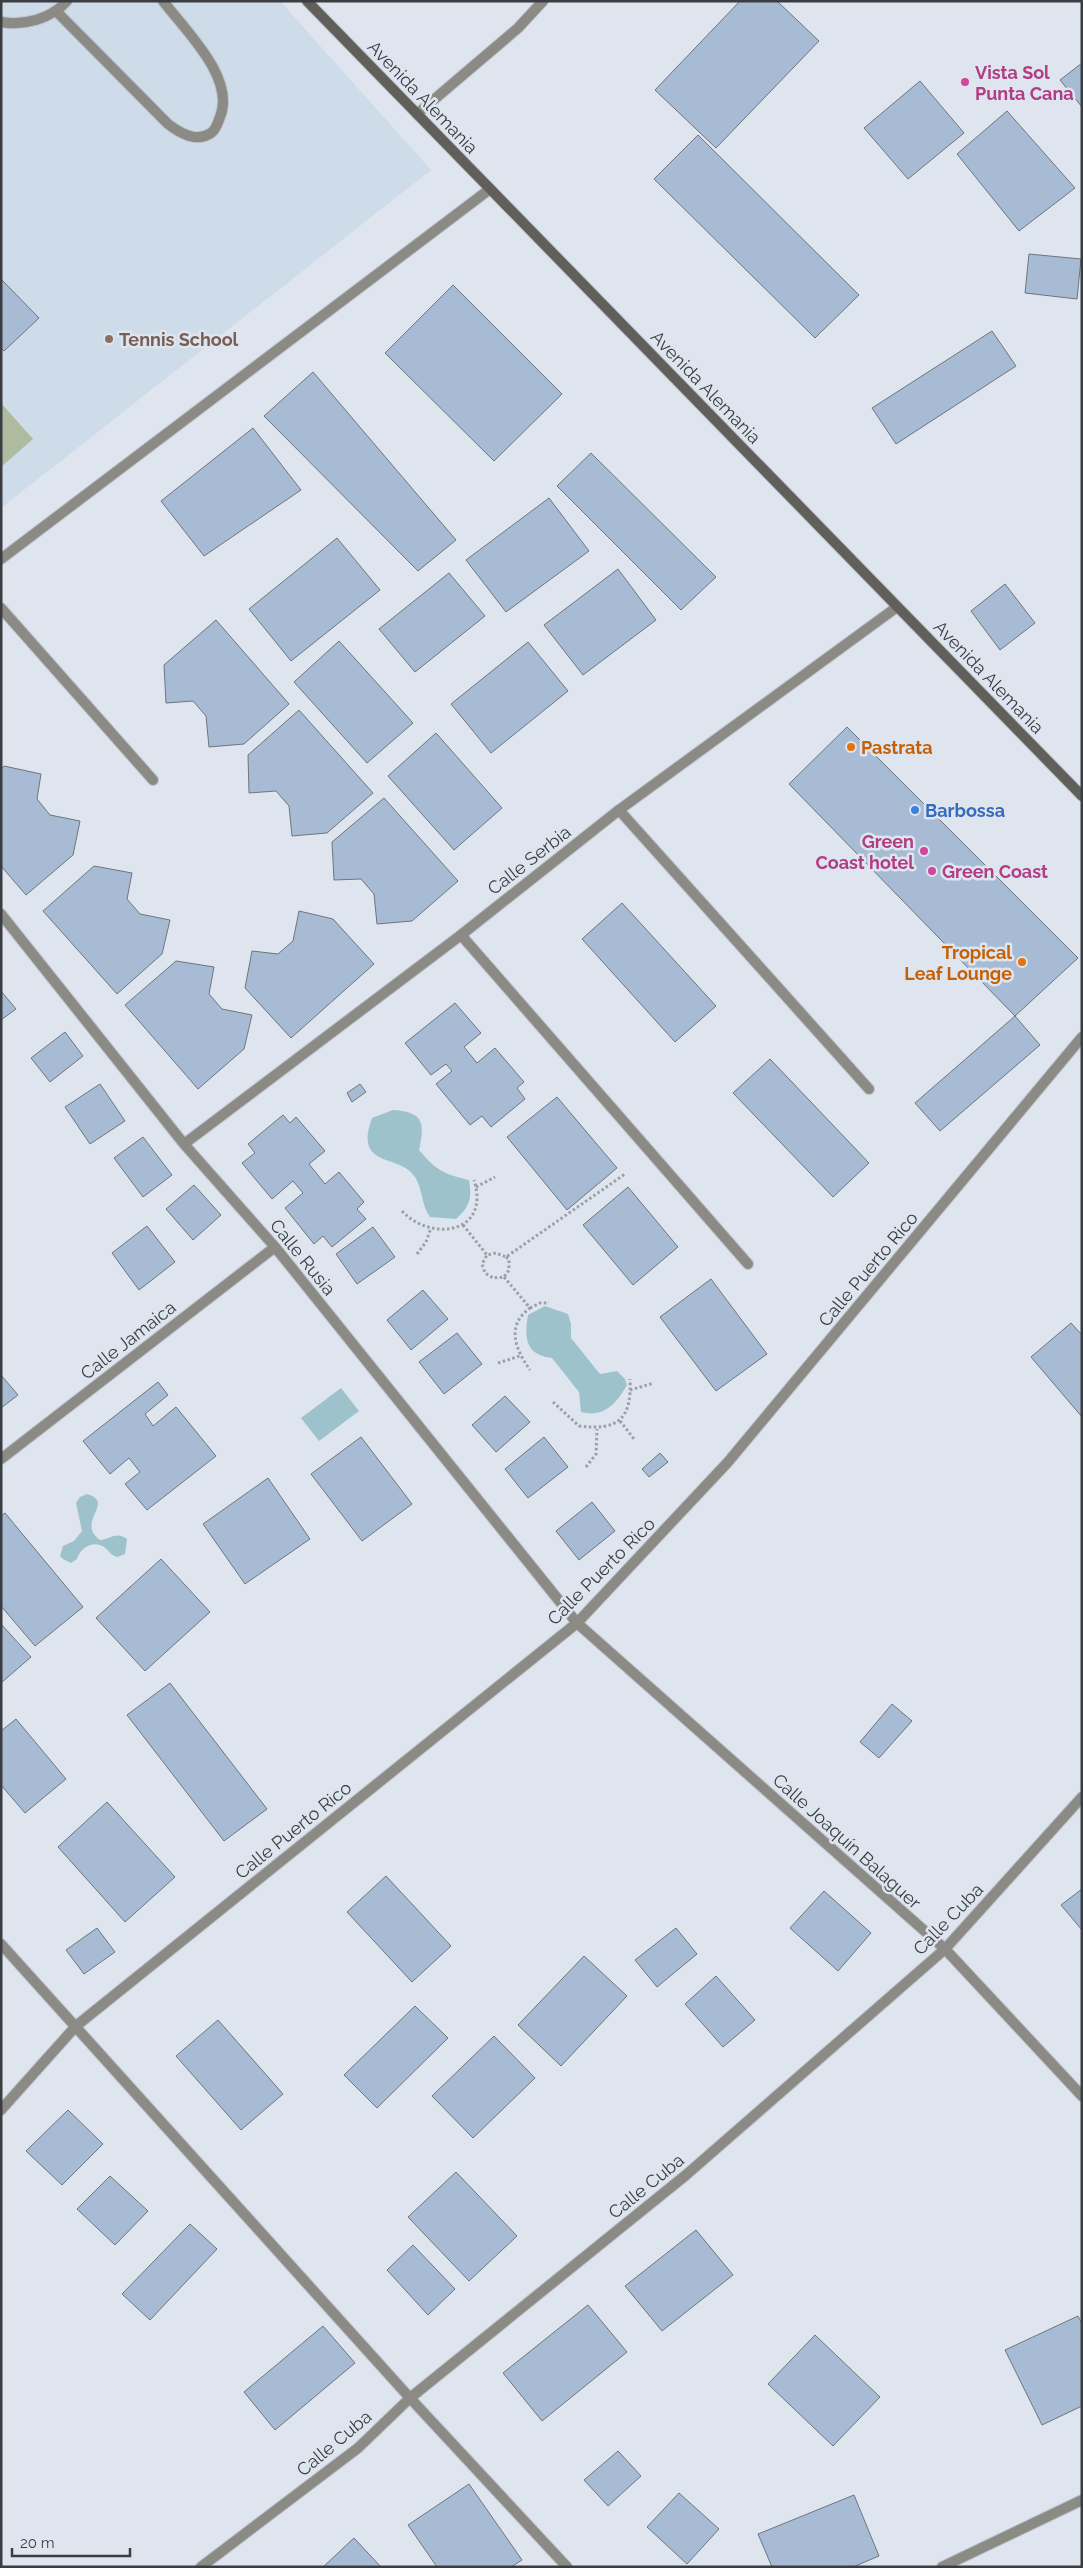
<svg xmlns="http://www.w3.org/2000/svg" width="1083" height="2568" viewBox="0 0 1083 2568" font-family="Raleway,sans-serif">
	<style>
		.built { fill: #cedbe9 }
		.green { fill: #afbb9f }
		.water { fill: #9ec2cc }
		.building { fill: #a7bcd4; stroke: #6e757d }
		.lines { fill: none; stroke-linecap: round; stroke-linejoin: round }
		.lane-casing { stroke: #bdc3cb; stroke-width: 12 }
		.street-casing { stroke: #bdc3cb; stroke-width: 12 }
		.secondary-casing { stroke: #bdc3cb; stroke-width: 12 }
		.path { stroke: #9ba0a7; stroke-width: 3; stroke-dasharray: 2.5 2.5; stroke-linecap: butt }
		.lane { stroke: #8b8a85; stroke-width: 10 }
		.street { stroke: #8b8a85; stroke-width: 10 }
		.secondary { stroke: #615f59; stroke-width: 10 }
		.hotel-dot { fill: #d1479c; stroke: #dee5ee; stroke-width: 2 }
		.education-dot { fill: #8d6e63; stroke: #dee5ee; stroke-width: 2 }
		.food-dot { fill: #e8710a; stroke: #dee5ee; stroke-width: 2 }
		.shop-dot { fill: #3f7fe0; stroke: #dee5ee; stroke-width: 2 }
		.labels { text-anchor: middle; dominant-baseline: central; stroke-width: 5; stroke-linejoin: round; paint-order: stroke }
		.hotel-label { font-size: 18px; font-weight: bold; fill: #b23c85; stroke: #dee5ee; text-anchor: start }
		.street-label { font-size: 18px; fill: #3a3d41; stroke: #dee5ee }
		.education-label { font-size: 18px; font-weight: bold; fill: #785e54; stroke: #dee5ee; text-anchor: start }
		.food-label { font-size: 18px; font-weight: bold; fill: #c56008; stroke: #dee5ee; text-anchor: start }
		.shop-label { font-size: 18px; font-weight: bold; fill: #366cbe; stroke: #dee5ee; text-anchor: start }
	</style>
	<rect width="100%" height="100%" fill="#dee5ee"/>
	<path class="built" d="M 1,1 L 280,1 L 431,170 L 1,508 Z"/>
	<path class="green" d="M 1,403 L 33,439 L 1,467 Z"/>
	<path class="water" d="M 393,1110 C 424,1112 425,1123 419,1150 C 436,1170 443,1174 469,1180 C 472,1199 470,1206 456,1219 L 430,1217 C 421,1205 423,1189 415,1177 C 400,1153 353,1169 372,1118 Z
		M 545,1306 L 568,1314 L 571,1324 L 571,1338 L 600,1374 L 617,1371 L 625,1379 L 627,1385 C 616,1404 604,1418 581,1412 L 579,1392 L 552,1358 C 525,1355 524,1337 528,1315 Z
		M 341,1388 L 359,1411 L 319,1441 L 301,1418 Z
		M 87,1494 C 116,1502 75,1522 100,1540 C 112,1539 115,1531 127,1539 L 125,1554 L 117,1557 C 110,1555 109,1550 104,1547 C 93,1540 80,1548 77,1559 L 71,1563 L 63,1559 L 60,1556 L 63,1546 L 74,1541 L 82,1531 L 76,1503 L 80,1497 Z"/>
	<path class="building" d="M 740,1 L 777,1 L 819,41 L 716,148 L 655,90 Z
		M 1082,63 L 1082,107 L 1060,80 Z
		M 920,81 L 964,133 L 908,179 L 864,128 Z
		M 1007,111 L 1075,188 L 1019,231 L 957,154 Z
		M 698,135 L 859,295 L 815,338 L 654,179 Z
		M 1029,254 L 1081,259 L 1077,299 L 1025,293 Z
		M 1,279 L 39,318 L 4,351 L 1,348 Z
		M 453,285 L 562,394 L 494,461 L 385,353 Z
		M 992,331 L 1016,366 L 896,444 L 872,408 Z
		M 313,372 L 456,540 L 418,571 L 264,416 Z
		M 253,428 L 301,490 L 204,556 L 161,501 Z
		M 591,453 L 716,577 L 681,610 L 557,486 Z
		M 549,498 L 589,551 L 506,612 L 466,560 Z
		M 337,538 L 380,590 L 291,661 L 249,609 Z
		M 618,569 L 656,620 L 583,675 L 544,625 Z
		M 449,573 L 485,616 L 415,672 L 379,629 Z
		M 1005,584 L 1035,623 L 1000,650 L 971,611 Z
		M 216,620 L 289,704 L 244,744 L 209,747 L 206,716 L 193,701 L 166,703 L 164,665 Z
		M 339,641 L 413,723 L 367,763 L 294,682 Z
		M 528,642 L 568,691 L 491,753 L 451,704 Z
		M 299,710 L 373,793 L 327,833 L 292,836 L 289,806 L 276,791 L 249,793 L 248,755 Z
		M 847,727 L 1078,958 L 1015,1016 L 789,784 Z
		M 436,733 L 502,808 L 454,850 L 388,776 Z
		M 4,766 L 41,774 L 37,799 L 50,815 L 80,821 L 73,855 L 26,895 L 1,866 L 1,769 Z
		M 384,798 L 458,881 L 412,921 L 377,924 L 374,894 L 361,879 L 334,880 L 332,842 Z
		M 94,866 L 132,873 L 127,899 L 140,914 L 170,920 L 162,954 L 117,994 L 43,911 Z
		M 622,903 L 716,1006 L 675,1042 L 582,939 Z
		M 299,911 L 333,919 L 374,964 L 291,1038 L 245,988 L 252,951 L 278,954 L 293,941 Z
		M 176,961 L 214,967 L 209,994 L 222,1009 L 252,1015 L 244,1049 L 198,1089 L 125,1005 Z
		M 1,991 L 16,1009 L 1,1020 Z
		M 455,1003 L 481,1033 L 464,1047 L 477,1063 L 495,1048 L 524,1082 L 517,1088 L 525,1099 L 491,1127 L 482,1116 L 470,1125 L 436,1084 L 452,1071 L 446,1064 L 431,1075 L 405,1043 Z
		M 1015,1016 L 1040,1045 L 940,1131 L 915,1103 Z
		M 65,1032 L 83,1056 L 50,1082 L 31,1058 Z
		M 770,1059 L 869,1163 L 833,1197 L 733,1093 Z
		M 100,1084 L 125,1121 L 90,1144 L 65,1107 Z
		M 360,1084 L 366,1092 L 352,1102 L 347,1093 Z
		M 557,1097 L 617,1168 L 567,1210 L 507,1137 Z
		M 283,1115 L 290,1123 L 296,1117 L 325,1151 L 309,1164 L 325,1184 L 339,1172 L 364,1202 L 357,1209 L 366,1219 L 332,1247 L 323,1236 L 314,1244 L 285,1208 L 303,1193 L 293,1181 L 272,1199 L 242,1163 L 255,1153 L 248,1144 Z
		M 143,1137 L 172,1175 L 143,1197 L 114,1158 Z
		M 194,1185 L 221,1215 L 193,1240 L 166,1209 Z
		M 628,1187 L 678,1247 L 633,1285 L 583,1225 Z
		M 147,1226 L 175,1262 L 139,1290 L 112,1253 Z
		M 373,1227 L 395,1257 L 357,1284 L 336,1254 Z
		M 711,1279 L 767,1354 L 716,1391 L 660,1317 Z
		M 423,1290 L 448,1319 L 411,1350 L 387,1320 Z
		M 1071,1323 L 1082,1335 L 1082,1417 L 1031,1357 Z
		M 457,1333 L 482,1364 L 444,1394 L 419,1362 Z
		M 1,1375 L 18,1395 L 1,1408 Z
		M 158,1382 L 168,1395 L 145,1414 L 153,1426 L 176,1407 L 216,1456 L 147,1510 L 125,1484 L 140,1472 L 129,1458 L 110,1474 L 83,1441 Z
		M 505,1396 L 530,1422 L 496,1452 L 472,1425 Z
		M 361,1437 L 412,1504 L 362,1541 L 311,1474 Z
		M 544,1437 L 568,1467 L 528,1498 L 505,1469 Z
		M 660,1453 L 668,1462 L 649,1477 L 642,1469 Z
		M 268,1478 L 310,1539 L 245,1584 L 203,1524 Z
		M 592,1502 L 615,1531 L 579,1560 L 556,1531 Z
		M 5,1513 L 83,1607 L 35,1646 L 1,1606 L 1,1516 Z
		M 161,1559 L 210,1612 L 145,1671 L 96,1618 Z
		M 1,1624 L 31,1657 L 1,1683 Z
		M 170,1683 L 267,1809 L 224,1841 L 127,1715 Z
		M 892,1704 L 912,1721 L 879,1758 L 860,1742 Z
		M 16,1719 L 66,1779 L 25,1813 L 1,1785 L 1,1731 Z
		M 107,1802 L 175,1877 L 125,1922 L 58,1847 Z
		M 386,1876 L 451,1946 L 412,1982 L 347,1912 Z
		M 1082,1889 L 1082,1930 L 1061,1905 Z
		M 824,1891 L 871,1933 L 838,1971 L 790,1928 Z
		M 97,1928 L 115,1952 L 84,1974 L 66,1950 Z
		M 676,1928 L 697,1954 L 657,1987 L 635,1960 Z
		M 584,1956 L 627,1996 L 561,2066 L 518,2025 Z
		M 716,1976 L 755,2020 L 723,2047 L 685,2004 Z
		M 415,2006 L 448,2038 L 377,2108 L 344,2075 Z
		M 218,2020 L 283,2094 L 241,2130 L 176,2056 Z
		M 494,2036 L 535,2078 L 473,2138 L 432,2096 Z
		M 68,2110 L 103,2144 L 62,2185 L 26,2151 Z
		M 456,2172 L 517,2236 L 469,2281 L 408,2217 Z
		M 110,2176 L 148,2211 L 115,2245 L 77,2209 Z
		M 190,2224 L 217,2249 L 150,2320 L 122,2294 Z
		M 696,2230 L 733,2275 L 662,2331 L 625,2286 Z
		M 413,2245 L 455,2289 L 428,2315 L 387,2270 Z
		M 588,2305 L 627,2352 L 542,2421 L 503,2373 Z
		M 1078,2316 L 1082,2324 L 1082,2406 L 1042,2425 L 1005,2350 Z
		M 323,2326 L 355,2363 L 275,2430 L 244,2392 Z
		M 815,2335 L 880,2397 L 833,2446 L 768,2384 Z
		M 618,2451 L 641,2476 L 608,2506 L 584,2480 Z
		M 469,2484 L 522,2560 L 511,2567 L 437,2567 L 408,2525 Z
		M 679,2493 L 719,2529 L 687,2564 L 647,2527 Z
		M 854,2495 L 879,2556 L 853,2567 L 772,2567 L 758,2534 Z
		M 354,2538 L 381,2567 L 323,2567 Z"/>
	<g class="lines">
		<defs>
			<path id="lane" d="M 56,11 L 168,124 C 180,133 196,143 211,133 C 216,130 218,122 220,117 C 236,78 185,30 163,1
				M 1,22 C 24,26 51,19 67,1
				M 417,114 L 518,28 L 543,1
				M 1,608 L 153,780
				M 619,810 L 869,1089
				M 461,935 L 748,1264"/>
			<path id="street" d="M 1,559 L 490,189
				M 1,914 L 184,1144 L 275,1247 L 577,1623 L 945,1949 L 1082,2096
				M 184,1144 L 461,935 L 619,810 L 897,607
				M 1,1459 L 275,1247
				M 1,1944 L 410,2398 L 567,2567
				M 1,2110 L 76,2026 L 577,1623 L 728,1462 L 1082,1037
				M 201,2567 L 358,2448 L 410,2398 L 686,2175 L 945,1949 L 1082,1797
				M 942,2567 L 1082,2500"/>
			<path id="secondary" d="M 307,1 L 1082,796"/>
		</defs>
		<use href="#lane" class="lane-casing"/>
		<use href="#street" class="street-casing"/>
		<use href="#secondary" class="secondary-casing"/>
		<path class="path" d="M 476,1187 L 495,1177
			M 402,1211 C 432,1243 491,1233 474,1180
			M 463,1225 L 487,1255
			M 417,1254 L 426,1242 L 431,1228
			M 506,1257 L 509,1259 L 509,1270 L 504,1277 L 493,1278 L 485,1273 L 482,1264 L 487,1255 L 496,1253 L 506,1257 L 625,1174
			M 504,1277 L 530,1308 C 505,1326 516,1350 530,1370
			M 530,1308 L 540,1303 L 549,1303
			M 498,1363 L 520,1356
			M 630,1390 L 654,1383
			M 553,1402 L 579,1426 C 618,1431 632,1419 630,1379
			M 620,1421 L 634,1439
			M 586,1467 L 596,1454 L 597,1429"/>
		<use href="#lane" class="lane"/>
		<use href="#street" class="street"/>
		<use href="#secondary" class="secondary"/>
	</g>
	<g class="hotel-dot">
		<circle cx="965" cy="82" r="5"/>
		<circle cx="924" cy="851" r="5"/>
		<circle cx="932" cy="871" r="5"/>
	</g>
	<circle class="education-dot" cx="109" cy="339" r="5"/>
	<g class="food-dot">
		<circle cx="851" cy="747" r="5"/>
		<circle cx="1022" cy="962" r="5"/>
	</g>
	<circle class="shop-dot" cx="915" cy="810" r="5"/>
	<g class="labels">
		<g class="hotel-label">
			<text x="975" y="72">Vista Sol<tspan x="975" dy="21">Punta Cana</tspan></text>
			<text x="914" y="841" text-anchor="end">Green<tspan x="914" dy="21">Coast hotel</tspan></text>
			<text x="942" y="871">Green Coast</text>
		</g>
		<g class="street-label">
			<text transform="translate(423 97) rotate(46)">Avenida Alemania</text>
			<text transform="translate(706 387) rotate(46)">Avenida Alemania</text>
			<text transform="translate(989 677) rotate(46)">Avenida Alemania</text>
			<text transform="translate(529 860) rotate(-38)">Calle Serbia</text>
			<text transform="translate(303 1257) rotate(51)">Calle Rusia</text>
			<text transform="translate(868 1269) rotate(-50)">Calle Puerto Rico</text>
			<text transform="translate(128 1340) rotate(-38)">Calle Jamaica</text>
			<text transform="translate(601 1571) rotate(-45)">Calle Puerto Rico</text>
			<text transform="translate(293 1830) rotate(-39)">Calle Puerto Rico</text>
			<text transform="translate(847 1841) rotate(42)">Calle Joaquín Balaguer</text>
			<text transform="translate(948 1919) rotate(-46)">Calle Cuba</text>
			<text transform="translate(646 2186) rotate(-39)">Calle Cuba</text>
			<text transform="translate(334 2443) rotate(-40)">Calle Cuba</text>
		</g>
		<g class="education-label">
			<text x="119" y="339">Tennis School</text>
		</g>
		<g class="food-label">
			<text x="861" y="747">Pastrata</text>
			<text x="1012" y="952" text-anchor="end">Tropical<tspan x="1012" dy="21">Leaf Lounge</tspan></text>
		</g>
		<g class="shop-label">
			<text x="925" y="810">Barbossa</text>
		</g>
	</g>
	<rect width="1083" height="2568" fill="none" stroke="#3a3d41" stroke-width="5"/>
	<path d="M12 2548v8h118v-8" fill="none" stroke="#3a3d41" stroke-width="2.5"/>
	<text x="20" y="2548" font-size="15" fill="#3a3d41" stroke="#dee5ee" stroke-width="4" paint-order="stroke">20 m</text>
</svg>
